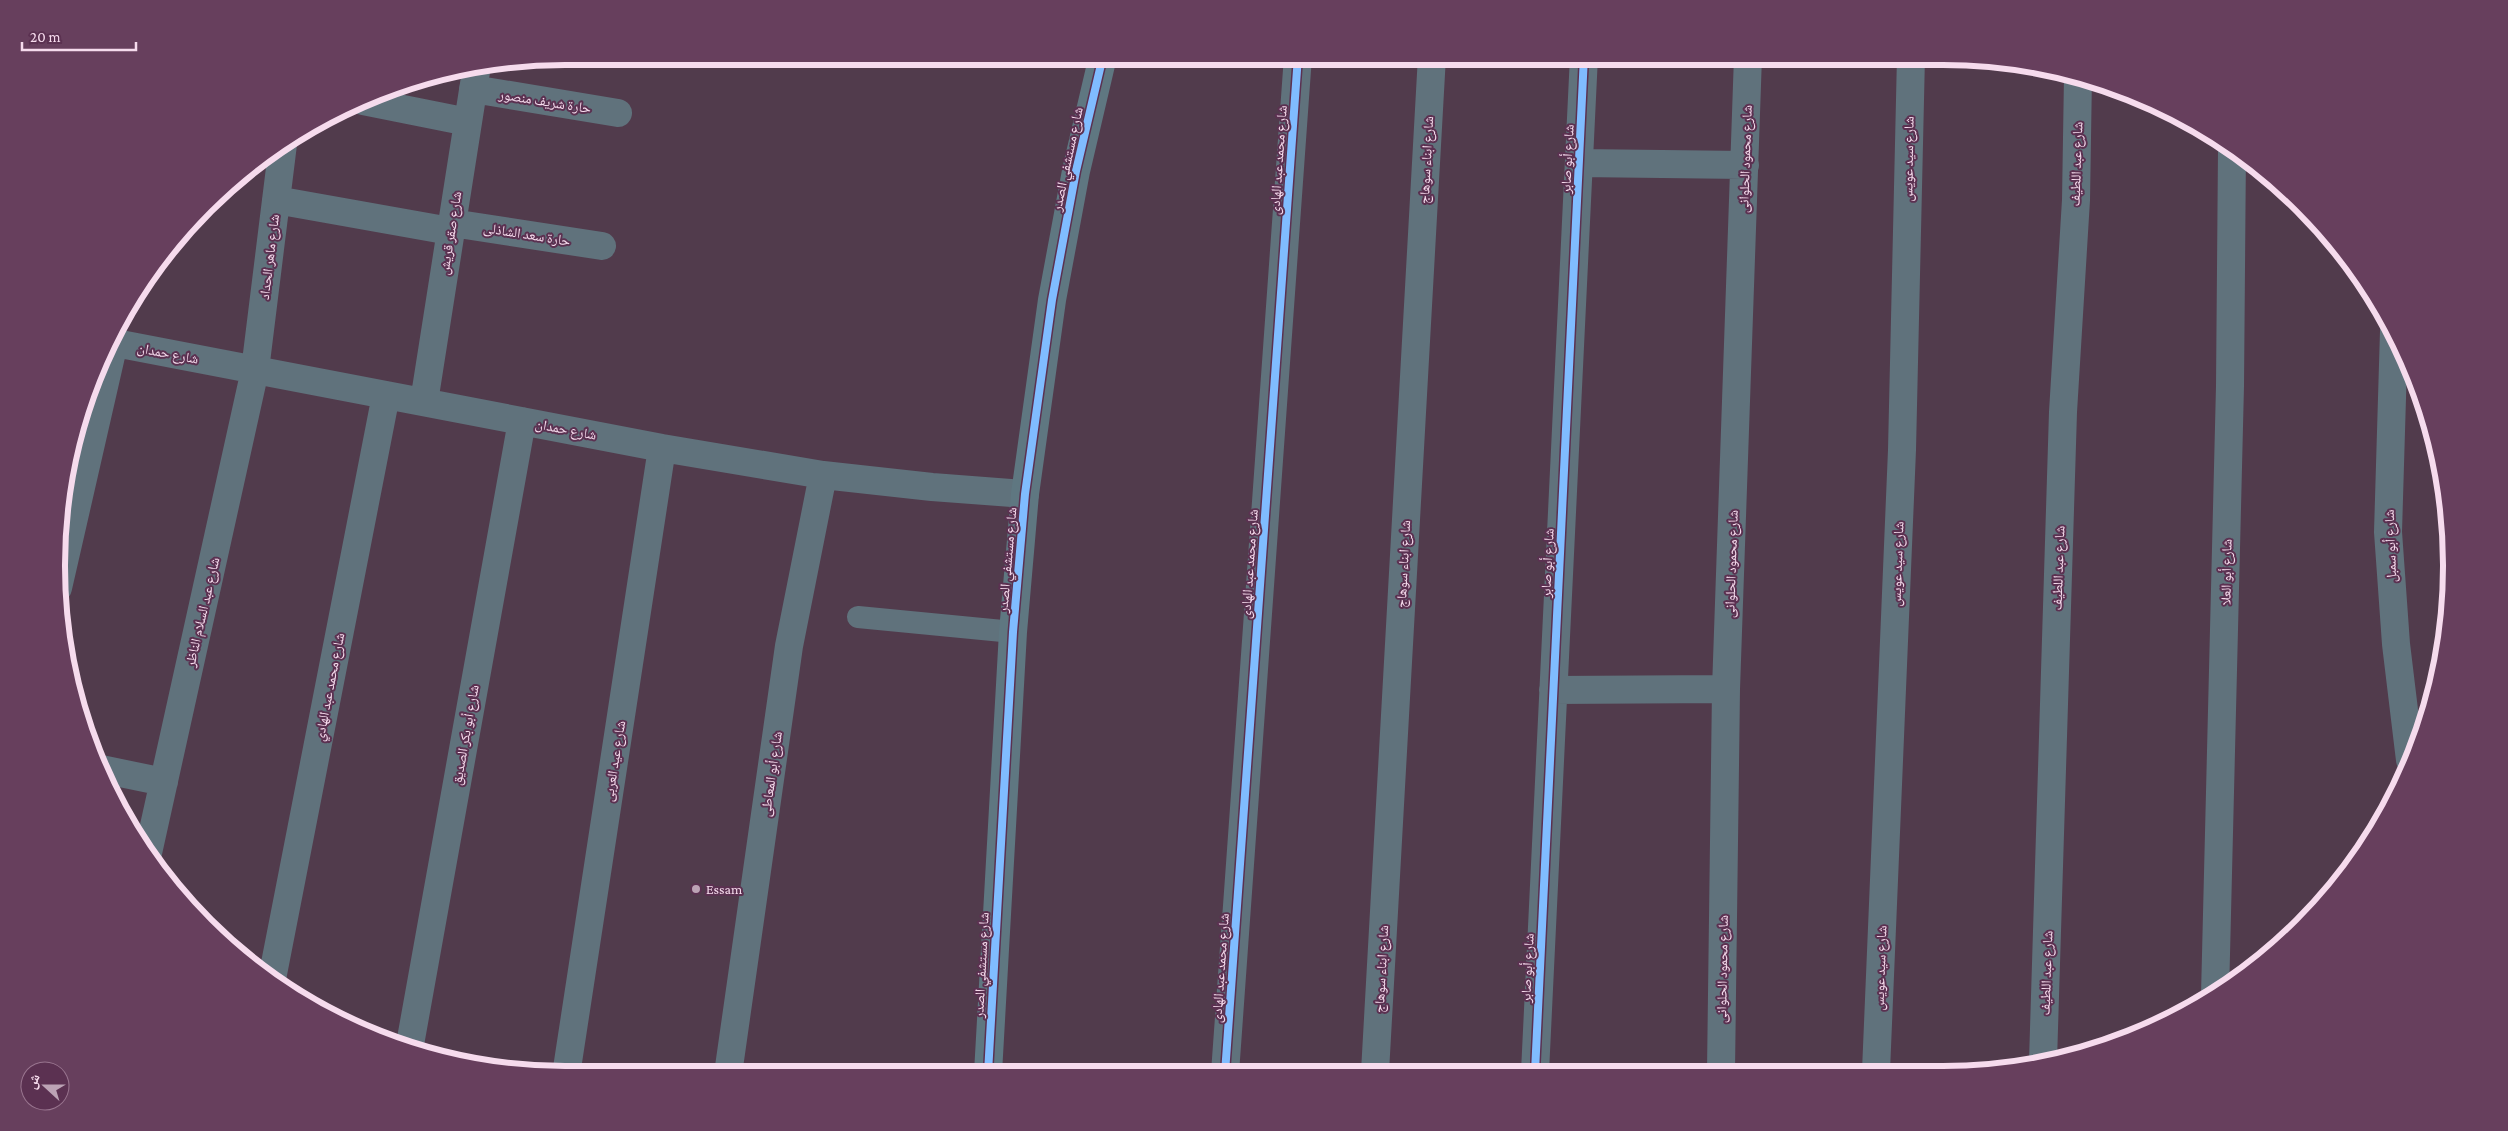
<svg xmlns="http://www.w3.org/2000/svg" width="2508" height="1131" viewBox="0 0 2508 1131" font-family="'Crimson Pro','Noto Naskh Arabic',serif">
	<style>
		.lines { fill: none; stroke-linecap: round; stroke-linejoin: round }
		.lane { stroke: #60727c; stroke-width: 22 }
		.street { stroke: #60727c; stroke-width: 28 }
		.secondary { stroke: #5f7781; stroke-width: 28 }
		.cycleway-casing { stroke: #5b3151; stroke-width: 11 }
		.cycleway { stroke: #80bcff; stroke-width: 8 }
		.poi-dot { fill: #bca3b5; stroke: #5b3151; stroke-width: 2 }
		.labels { text-anchor: middle; dominant-baseline: central; stroke-width: 4; stroke-linejoin: round; paint-order: stroke }
		.street-label { font-size: 14px; fill: #f6dbed; stroke: #5b3151 }
		.poi-label { font-size: 14px; fill: #f6dbed; stroke: #5b3151; text-anchor: start }
		.rim { fill: none; stroke: #f6dbed; stroke-width: 6 }
	</style>
	<rect width="100%" height="100%" fill="#513b4c"/>
	<g class="lines">
		<path class="lane" d="M 858,617 L 1013,632"/>
		<path class="street" d="M 473,89 L 618,113
			M 363,101 L 468,122
			M 1579,163 L 1745,165
			M 276,200 L 450,231
			M 452,223 L 602,246
			M 2394,331 L 2388,532 L 2396,644 L 2410,760
			M 110,342 L 662,448 L 823,475 L 932,487 L 1025,494
			M 424,402 L 477,65
			M 58,588 L 114,343
			M 1553,690 L 1726,689
			M 101,769 L 164,782
			M 148,853 L 255,370 L 283,144
			M 272,979 L 386,395
			M 2215,995 L 2230,386 L 2232,150
			M 409,1050 L 522,421
			M 2043,1061 L 2063,412 L 2076,200 L 2078,76
			M 1721,1071 L 1726,689 L 1748,56
			M 1876,1071 L 1902,450 L 1911,56
			M 1375,1072 L 1432,56
			M 1535,1072 L 1584,56
			M 1225,1073 L 1298,56
			M 728,1074 L 789,646 L 823,475
			M 566,1075 L 662,448"/>
		<path class="secondary" d="M 988,1073 L 1013,632 L 1025,494 L 1052,300 L 1076,171 L 1103,56"/>
		<defs>
			<path id="cycleway" d="M 1535,1072 L 1584,56
				M 988,1073 L 1013,632 L 1025,494 L 1052,300 L 1076,171 L 1103,56
				M 1225,1073 L 1298,56"/>
		</defs>
		<use href="#cycleway" class="cycleway-casing"/>
		<use href="#cycleway" class="cycleway"/>
	</g>
	<circle class="poi-dot" cx="696" cy="889" r="5"/>
	<g class="labels">
		<g class="street-label">
			<text transform="translate(545 101) rotate(9)">حارة شريف منصور</text>
			<text transform="translate(1067 159) rotate(-78)">شارع مستشفي الصدر</text>
			<text transform="translate(1567 159) rotate(-87)">شارع أبو صابر</text>
			<text transform="translate(1745 159) rotate(-88)">شارع محمود الحلوانى</text>
			<text transform="translate(1908 159) rotate(-89)">شارع سيد عويس</text>
			<text transform="translate(1278 160) rotate(-86)">شارع محمد عبد الهادى</text>
			<text transform="translate(1426 160) rotate(-87)">شارع ابناء سوهاج</text>
			<text transform="translate(2076 164) rotate(-88)">شارع عبد اللطيف</text>
			<text transform="translate(450 233) rotate(-81)">شارع صقر قريش</text>
			<text transform="translate(527 234) rotate(9)">حارة سعد الشاذلى</text>
			<text transform="translate(269 257) rotate(-83)">شارع ماهر الحداد</text>
			<text transform="translate(168 353) rotate(11)">شارع حمدان</text>
			<text transform="translate(566 429) rotate(11)">شارع حمدان</text>
			<text transform="translate(2390 546) rotate(-92)">شارع أبو سمبل</text>
			<text transform="translate(1007 560) rotate(-85)">شارع مستشفي الصدر</text>
			<text transform="translate(1547 563) rotate(-87)">شارع أبو صابر</text>
			<text transform="translate(1249 564) rotate(-86)">شارع محمد عبد الهادى</text>
			<text transform="translate(1403 564) rotate(-87)">شارع ابناء سوهاج</text>
			<text transform="translate(1731 564) rotate(-88)">شارع محمود الحلوانى</text>
			<text transform="translate(1897 564) rotate(-88)">شارع سيد عويس</text>
			<text transform="translate(2058 568) rotate(-88)">شارع عبد اللطيف</text>
			<text transform="translate(2226 572) rotate(-89)">شارع أبو العلا</text>
			<text transform="translate(202 612) rotate(-77)">شارع عبد السلام الناظر</text>
			<text transform="translate(329 687) rotate(-79)">شارع محمد عبد الهادي</text>
			<text transform="translate(465 735) rotate(-80)">شارع أبو بكر الصديق</text>
			<text transform="translate(614 761) rotate(-81)">شارع عيد العربى</text>
			<text transform="translate(771 774) rotate(-82)">شارع أبو المعاطى</text>
			<text transform="translate(981 965) rotate(-87)">شارع مستشفي الصدر</text>
			<text transform="translate(1220 968) rotate(-86)">شارع محمد عبد الهادى</text>
			<text transform="translate(1527 968) rotate(-87)">شارع أبو صابر</text>
			<text transform="translate(1880 968) rotate(-88)">شارع سيد عويس</text>
			<text transform="translate(1381 969) rotate(-87)">شارع ابناء سوهاج</text>
			<text transform="translate(1722 969) rotate(-89)">شارع محمود الحلوانى</text>
			<text transform="translate(2046 973) rotate(-88)">شارع عبد اللطيف</text>
		</g>
		<g class="poi-label">
			<text x="706" y="889">Essam</text>
		</g>
	</g>
	<path d="M0 0H2508V1131H0ZM565 65H1943A500 500 0 0 1 2443 565V566A500 500 0 0 1 1943 1066H565A500 500 0 0 1 65 566V565A500 500 0 0 1 565 65Z" fill="#673f5d" fill-rule="evenodd"/>
	<path class="rim" d="M565 65H1943A500 500 0 0 1 2443 565V566A500 500 0 0 1 1943 1066H565A500 500 0 0 1 65 566V565A500 500 0 0 1 565 65Z"/>
	<g transform="translate(45 1086) rotate(291)"><circle r="24" fill="#5b3151" stroke="#99758f"/>
	<path d="M0-4L9 19L0 12L-9 19Z" fill="#bca3b5"/>
	<text y="-8" font-size="14" font-weight="bold" text-anchor="middle" fill="#f6dbed">ش</text>
	</g>
	<path d="M22 42v8h114v-8" fill="none" stroke="#f6dbed" stroke-width="2.5"/>
	<text x="30" y="42" font-size="15" fill="#f6dbed" stroke="#5b3151" stroke-width="4" paint-order="stroke">20 m</text>
</svg>
